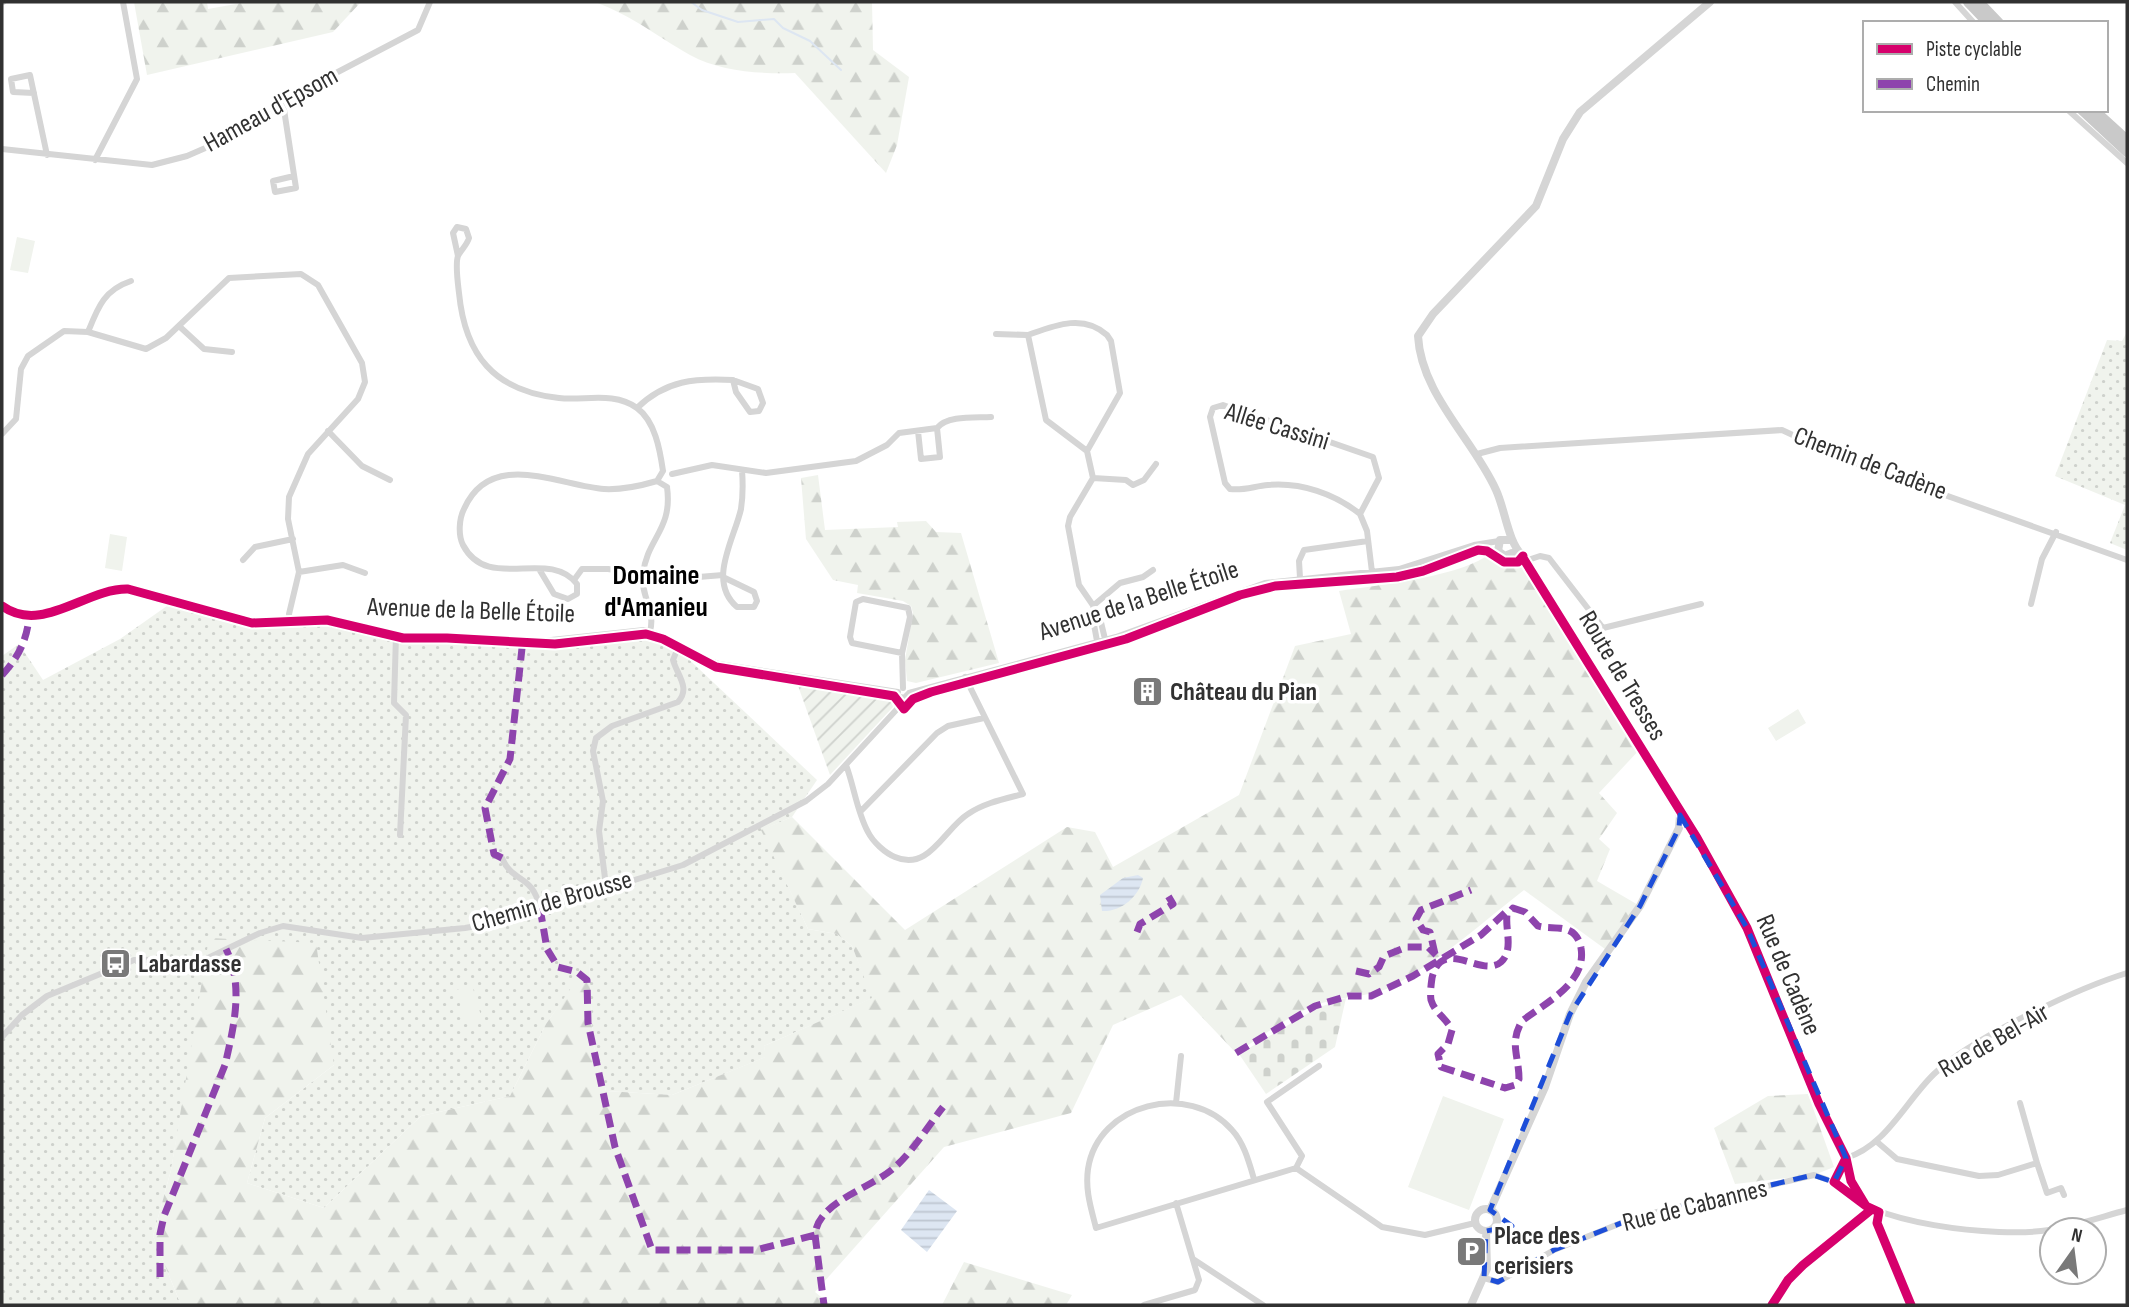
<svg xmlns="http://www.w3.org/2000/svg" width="2129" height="1307" viewBox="0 0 2129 1307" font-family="'Sofia Sans Condensed',sans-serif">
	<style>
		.grass { fill: url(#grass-dots) }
		.forest { fill: url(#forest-firs) }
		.cemetery { fill: url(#cemetery-stones) }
		.park { fill: #f0f3ed }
		.garden { fill: url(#garden-furrows) }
		.water { fill: url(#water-rules) }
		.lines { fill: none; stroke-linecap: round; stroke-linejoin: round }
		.stream { stroke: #dde6f2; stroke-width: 2 }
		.minor { stroke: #d5d5d5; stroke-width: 6 }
		.tertiary { stroke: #d5d5d5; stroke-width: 8 }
		.primary { stroke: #c9c9c9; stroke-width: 10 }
		.quiet { stroke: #8e44ad; stroke-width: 7; stroke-dasharray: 14 7; stroke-linecap: butt }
		.cycleway-casing { stroke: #fff; stroke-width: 13 }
		.cycleway { stroke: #d6006c; stroke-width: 9 }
		.marked { fill: none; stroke: #1d4ed8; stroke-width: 5; stroke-dasharray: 14 9; stroke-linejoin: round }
		.labels { text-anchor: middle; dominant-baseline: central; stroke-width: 7; stroke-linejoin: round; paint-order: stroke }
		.street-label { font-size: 26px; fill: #313131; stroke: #fff }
		.poi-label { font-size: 26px; font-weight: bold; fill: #313131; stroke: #fff; text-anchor: start }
		.neighbourhood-label { font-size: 28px; font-weight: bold; fill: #000; stroke: #fff }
	</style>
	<defs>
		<pattern id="grass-dots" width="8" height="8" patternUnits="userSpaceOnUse" patternTransform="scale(1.75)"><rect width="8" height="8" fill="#f0f3ed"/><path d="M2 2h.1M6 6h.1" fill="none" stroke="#ced1cc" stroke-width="1.8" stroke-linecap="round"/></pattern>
		<pattern id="forest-firs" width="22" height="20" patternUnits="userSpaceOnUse" patternTransform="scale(1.75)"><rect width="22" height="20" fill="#f0f3ed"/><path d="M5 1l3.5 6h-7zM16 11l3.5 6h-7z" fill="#ced1cc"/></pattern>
		<pattern id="cemetery-stones" width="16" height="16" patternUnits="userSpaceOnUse" patternTransform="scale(1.75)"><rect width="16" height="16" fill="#f0f3ed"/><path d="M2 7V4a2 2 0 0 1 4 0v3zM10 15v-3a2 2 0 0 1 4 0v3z" fill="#ced1cc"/></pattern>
		<pattern id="garden-furrows" width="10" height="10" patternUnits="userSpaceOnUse" patternTransform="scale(1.75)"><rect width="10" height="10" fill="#f0f3ed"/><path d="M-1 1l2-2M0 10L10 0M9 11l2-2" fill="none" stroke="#ced1cc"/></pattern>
		<pattern id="water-rules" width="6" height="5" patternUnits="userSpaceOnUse" patternTransform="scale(1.75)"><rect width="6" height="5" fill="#dde6f2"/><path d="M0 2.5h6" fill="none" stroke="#bec6d0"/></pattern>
	</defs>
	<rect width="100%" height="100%" fill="#fff"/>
	<path class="grass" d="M 2127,332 L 2127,550 L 2110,543 L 2125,505 L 2055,476 L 2107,340 L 2122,341 Z
		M 174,601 L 252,623 L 312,620 L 364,631 L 542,641 L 626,631 L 664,636 L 817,780 L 792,817 L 762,830 L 808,929 L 837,934 L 852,946 L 873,998 L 764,1046 L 766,1057 L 672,1095 L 606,1091 L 593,1043 L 589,964 L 546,1024 L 510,1096 L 421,1116 L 324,1208 L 247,1183 L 265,1118 L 334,1065 L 187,1078 L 171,1170 L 153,1236 L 181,1305 L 2,1305 L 2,656 L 19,644 L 43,680 L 120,639 Z"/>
	<path class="forest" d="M 134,2 L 207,2 L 208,9 L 247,2 L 361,2 L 333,32 L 147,75 Z
		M 595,2 L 872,2 L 873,50 L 909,77 L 897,145 L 886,173 L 795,73 C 761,74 721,72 690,55 C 655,35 633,16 595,2 Z
		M 818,475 L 825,530 L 898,527 L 897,522 L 926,521 L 936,532 L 961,533 L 999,663 L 916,683 L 907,681 L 905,660 L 913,613 L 911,606 L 903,601 L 857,593 L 858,585 L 833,580 L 806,539 L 801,478 Z
		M 1497,546 L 1498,551 L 1523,558 L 1641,748 L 1599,793 L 1617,813 L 1599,839 L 1610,849 L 1597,881 L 1640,906 L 1605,949 L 1524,890 C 1482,923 1442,959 1395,985 C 1371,998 1345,995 1319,1004 C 1290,1014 1262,1037 1236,1053 L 1181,995 L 1113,1025 L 1071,1113 L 944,1147 L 815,1292 L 831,1305 L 181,1305 L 153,1236 L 171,1170 L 209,938 L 316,943 L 334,1065 L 265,1118 L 247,1183 L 324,1208 L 421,1116 L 510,1096 L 546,1024 L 589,962 L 593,1043 L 606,1091 L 672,1095 L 765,1057 L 764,1046 L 872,998 L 852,946 L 837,934 L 808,929 L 761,830 L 792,817 L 905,930 L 1067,827 L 1095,832 L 1113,867 L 1239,795 L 1295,646 L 1351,634 L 1339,591 C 1376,585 1478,576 1497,546 Z
		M 1808,1094 L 1834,1167 L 1814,1175 L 1735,1184 L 1714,1128 L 1768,1096 Z
		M 964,1262 L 1072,1295 L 1066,1305 L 942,1305 Z"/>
	<path class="cemetery" d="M 1346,998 L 1335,1047 L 1266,1094 L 1239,1054 L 1317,1008 Z"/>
	<path class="park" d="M 17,237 L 35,241 L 28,273 L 10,270 Z
		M 110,534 L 127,537 L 122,571 L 105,568 Z
		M 1798,709 L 1806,723 L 1776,741 L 1768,728 Z
		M 472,985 L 482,1019 L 466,1023 L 456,990 Z
		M 1443,1096 L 1504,1119 L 1469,1210 L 1408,1187 Z"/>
	<path class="garden" d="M 797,683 L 890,698 L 893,707 L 830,775 Z"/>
	<path class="water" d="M 1138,875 L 1143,878 C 1139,897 1121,912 1102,911 L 1100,895 L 1123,878 Z
		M 929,1190 L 957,1211 L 927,1252 L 901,1230 Z"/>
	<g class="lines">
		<path class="stream" d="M 691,2 L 702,10 L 738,22 L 774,19 L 783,28 L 810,41 L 841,70"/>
		<path class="minor" d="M 2,2 L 3,2
			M 1955,2 L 1974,23
			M 34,93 L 13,92 L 11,79 L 30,75 L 47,155
			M 283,103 L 296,188 L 275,192 L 273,181 L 294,176
			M 2068,110 L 2127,163
			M 2,149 L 152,165 L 187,156 L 226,139 L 334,74 L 418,30 L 430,2
			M 95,160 L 137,79 L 123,2
			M 458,256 L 453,233 L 457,227 L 466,229 L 469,238 C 467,245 461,250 458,256 C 455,264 458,284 459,293 C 465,355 494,391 559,398 C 584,401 614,391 637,408 C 655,421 660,450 663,471
			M 179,326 L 204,349 L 232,352
			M 88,332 C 98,307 104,290 131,281
			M 996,334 L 1028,335
			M 637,408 C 666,380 695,378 733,380 L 736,392 L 750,412 L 759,411 L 763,403 L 758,389 L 733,380
			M 328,431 L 362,466 L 390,480
			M 918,431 L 921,459 L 940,457 L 937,428
			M 2,434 L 16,419 L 21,369 L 28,356 L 64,331 L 88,332 L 146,349 L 166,338 L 229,278 L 301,274 L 318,285 L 362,363 L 365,382 L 358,399 L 308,454 L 289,497 L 288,519 L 299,572 L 289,614 L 290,622
			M 1087,451 L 1046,420 L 1028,335 C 1053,326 1083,313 1107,335 L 1111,341 L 1120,393 L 1087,451 L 1093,478 L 1070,517 L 1068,526 L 1079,585 L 1099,614 L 1105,639
			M 1477,454 L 1500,448 L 1782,430 L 1844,459 L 2127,560
			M 663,471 L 657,481 L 667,487
			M 672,474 L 712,465 L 766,473 L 856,461 L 887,445 L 899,433 L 937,428 C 948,415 975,418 991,417
			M 1093,478 L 1126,480 L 1133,485 L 1144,480 L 1156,464
			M 1360,514 C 1335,494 1301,482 1268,485 C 1255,486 1243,491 1230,489 L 1225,483 L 1210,417 L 1213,408 L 1223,405 L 1373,457 L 1379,478 L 1360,514 L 1367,531 L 1372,572
			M 243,560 L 255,547 L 293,539
			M 1525,561 L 1540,556 L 1549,558 L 1603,628 L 1701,604
			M 539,569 L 554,594 L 568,599 L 577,594 L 577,584 C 548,547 488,593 463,545 C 458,535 459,519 464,509 C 491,448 560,486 604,489 C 623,490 640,486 657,481
			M 299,572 L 343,565 L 365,573
			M 725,578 L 754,592 L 757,601 L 754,607 L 737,607 C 707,581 734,540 741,509 C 743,496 743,483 742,470
			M 1300,578 L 1299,561 L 1304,550 L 1368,541
			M 574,580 L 582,569 L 608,569 L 674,579 L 723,575
			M 2031,604 L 2042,559 L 2056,532
			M 1094,605 L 1120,583 L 1143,577 L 1153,570
			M 1094,605 L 1092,614 L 1097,641
			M 2,606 C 42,635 86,588 128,589 L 252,623 L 276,624 L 322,620 L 381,634 L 542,641 L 644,630 L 664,636 L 702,658 L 719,664 L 898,692
			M 650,631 C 656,611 640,595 643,574 C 647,538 673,530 667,487
			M 396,635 L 394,703 L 406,715 L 400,835
			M 902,653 L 852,643 L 850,637 L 856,602 L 863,599 L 908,608 L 910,617 L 902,653 L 903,688
			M 900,697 L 904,698 L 909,693 L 1116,637 L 1265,583 L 1399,569 L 1474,545 L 1499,541
			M 846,765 C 854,786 857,812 868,832 C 873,842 885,853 895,857 C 929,872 944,829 968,814 C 984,803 1004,799 1023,794 L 965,677
			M 861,811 L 937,733 L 948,726 L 984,718
			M 1680,815 C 1740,896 1773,992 1811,1085 C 1821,1110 1837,1133 1846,1157 C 1852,1175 1855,1190 1866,1206
			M 502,858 C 513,884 532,873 540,908
			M 606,886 L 599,831 L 603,801 L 593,751 L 596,738 L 612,726 L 678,702 C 691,688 677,675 673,660 L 679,645
			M 2,1037 L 22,1015 L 47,996 L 134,960 L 206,959 L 260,933 L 283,926 L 362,938 L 465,928 L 499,922 L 683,865 L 806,801 L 828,784 L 898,708 L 903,698
			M 1319,1066 L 1267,1102 L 1302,1156 L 1296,1168 L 1382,1227 L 1425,1235 L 1475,1223
			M 1176,1103 L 1181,1056
			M 1876,1141 L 1897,1159 L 1979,1176 L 1998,1175 L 2037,1163 L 2020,1103
			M 1846,1158 C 1886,1146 1905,1102 1934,1074 C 1970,1039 2078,988 2127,973
			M 1846,1158 L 1834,1182 C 1862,1225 2001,1238 2049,1230 C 2075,1226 2101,1217 2127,1210
			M 2037,1163 L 2047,1193 L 2061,1188 L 2064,1195
			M 1254,1179 C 1249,1162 1244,1143 1232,1130 C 1189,1081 1098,1103 1088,1169 C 1085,1190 1091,1208 1096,1228 L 1296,1168
			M 1879,1212 L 1877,1223 L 1911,1305
			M 1193,1259 L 1263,1305
			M 1484,1278 L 1498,1282 L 1554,1250 L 1636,1217 L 1814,1175 L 1834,1182
			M 1144,1305 L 1195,1290 L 1199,1280 L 1176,1203
			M 1772,1305 L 1788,1280 L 1803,1265 L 1872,1209"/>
		<path class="tertiary" d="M 1522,555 C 1508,542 1505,509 1496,490 C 1473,439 1421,394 1418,336 L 1433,314 L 1536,206 L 1563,139 L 1580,112 L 1710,2
			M1475 1220a11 11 0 1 1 22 0a11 11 0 1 1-22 0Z
			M 1490,1210 L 1545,1087 L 1570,1014 L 1586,982 L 1640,906 L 1679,828 L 1680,815 L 1529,564 L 1512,553 L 1505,556 L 1498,551 L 1500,540 L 1512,540
			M 1471,1305 L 1487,1269 L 1486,1231"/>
		<path class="primary" d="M 1968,2 L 1988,23
			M 1979,2 L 1999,23
			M 2082,110 L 2127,152
			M 2094,110 L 2127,140"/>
		<path class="quiet" d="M 2,675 C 18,658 27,640 29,617
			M 502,858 L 494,854 L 485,808 L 510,759 L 523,639
			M 540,908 L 547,949 L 558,967 L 577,972 L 587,980 L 588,1023 L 615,1147 L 652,1250 L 756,1250 L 815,1235 C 818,1201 871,1189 895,1167 C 914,1150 928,1126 943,1107
			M 1513,908 L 1525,912 L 1538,926 C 1548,929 1560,926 1570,931 C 1576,934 1580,941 1581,948 C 1587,983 1545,1003 1522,1021 C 1509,1043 1519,1056 1519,1079 L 1515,1085 L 1505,1088 L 1441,1067 L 1438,1054 L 1448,1044 L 1452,1030 C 1447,1019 1435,1013 1431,1000 C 1430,993 1431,985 1432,978 C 1442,935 1482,979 1501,962 C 1514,950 1505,930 1507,915 Z
			M 1137,932 L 1140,924 L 1173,904 L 1167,894
			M 1435,954 L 1430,932 L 1423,930 L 1416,919 L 1421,910 L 1471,890
			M 1356,971 L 1369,974 L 1379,967 L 1384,956 L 1407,947 L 1428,947 L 1436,955
			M 1236,1053 L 1315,1006 L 1348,996 L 1371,996 L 1413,976 L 1481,935 L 1508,910
			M 815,1235 L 824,1305
			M 160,1277 L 160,1234 L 164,1216 L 225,1065 C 234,1026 244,986 226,949"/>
		<defs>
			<path id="cycleway" d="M 1523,558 L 1697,838 L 1747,928 L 1819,1104 L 1846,1158 L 1851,1181 L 1866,1206
				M 2,606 C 42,635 86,588 128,589 L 252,623 L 327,620 L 403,638 L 447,638 L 555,644 L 646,634 L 663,639 L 716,667 L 894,696 L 904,709 L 913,699 L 931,692 L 1126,639 L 1240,595 L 1275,586 L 1397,577 L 1423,571 L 1478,550 L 1487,551 L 1504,562 L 1518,562 L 1523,556
				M 1846,1158 L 1834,1182 L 1866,1206 L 1879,1212 L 1877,1223 L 1911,1305
				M 1772,1305 L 1788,1280 L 1803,1265 L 1872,1209"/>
		</defs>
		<use href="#cycleway" class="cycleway-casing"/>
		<use href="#cycleway" class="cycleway"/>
	</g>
	<path class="marked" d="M 1680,815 L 1747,928 L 1846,1158 L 1834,1182 L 1813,1175 L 1636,1217 L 1554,1250 L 1498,1282 L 1484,1278 L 1486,1231 L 1512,1226 L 1490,1210 L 1570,1014 L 1640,906 L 1679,828 Z"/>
	<defs>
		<symbol id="building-square" viewBox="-11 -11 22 22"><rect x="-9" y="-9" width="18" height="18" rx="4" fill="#797979" stroke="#fff"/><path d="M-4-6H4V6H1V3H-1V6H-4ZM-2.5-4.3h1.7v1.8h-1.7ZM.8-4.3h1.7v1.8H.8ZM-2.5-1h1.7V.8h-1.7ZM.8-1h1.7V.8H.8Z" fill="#fff"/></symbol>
		<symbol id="bus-square" viewBox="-11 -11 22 22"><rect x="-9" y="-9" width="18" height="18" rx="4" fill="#797979" stroke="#fff"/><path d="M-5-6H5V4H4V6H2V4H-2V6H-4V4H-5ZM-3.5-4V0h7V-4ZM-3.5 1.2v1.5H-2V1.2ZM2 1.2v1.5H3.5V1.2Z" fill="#fff"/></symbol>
		<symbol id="parking-square" viewBox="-11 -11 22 22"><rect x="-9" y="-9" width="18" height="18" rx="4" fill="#797979" stroke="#fff"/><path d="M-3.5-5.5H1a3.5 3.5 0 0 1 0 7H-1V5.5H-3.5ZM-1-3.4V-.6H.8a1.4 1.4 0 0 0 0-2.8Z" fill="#fff"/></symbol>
	</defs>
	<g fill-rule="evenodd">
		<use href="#building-square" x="1130" y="674" width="35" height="35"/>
		<use href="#bus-square" x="98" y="946" width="35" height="35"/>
		<use href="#parking-square" x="1454" y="1234" width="35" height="35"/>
	</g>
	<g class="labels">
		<g class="street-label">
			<text transform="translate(271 110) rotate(-29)">Hameau d'Epsom</text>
			<text transform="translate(1277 427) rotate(17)">Allée Cassini</text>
			<text transform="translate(1870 464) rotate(21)">Chemin de Cadène</text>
			<text transform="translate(1139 601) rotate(-18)">Avenue de la Belle Étoile</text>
			<text transform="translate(471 611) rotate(2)">Avenue de la Belle Étoile</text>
			<text transform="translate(1622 676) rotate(59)">Route de Tresses</text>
			<text transform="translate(552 902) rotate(-16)">Chemin de Brousse</text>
			<text transform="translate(1788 975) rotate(67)">Rue de Cadène</text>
			<text transform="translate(1994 1041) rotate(-30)">Rue de Bel-Air</text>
			<text transform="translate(1695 1206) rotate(-14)">Rue de Cabannes</text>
		</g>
		<g class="poi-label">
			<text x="1170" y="692">Château du Pian</text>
			<text x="138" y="964">Labardasse</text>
			<text x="1494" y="1236">Place des<tspan x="1494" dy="30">cerisiers</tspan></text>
		</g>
		<g class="neighbourhood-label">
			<text x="656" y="575">Domaine<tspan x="656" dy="32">d'Amanieu</tspan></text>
		</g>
	</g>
	<rect width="2129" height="1307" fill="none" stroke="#313131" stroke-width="7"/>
	<rect x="1863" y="21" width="245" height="91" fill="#ffffff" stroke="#adadad" stroke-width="2"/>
	<rect x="1877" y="44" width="35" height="10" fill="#d6006c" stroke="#adadad" stroke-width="2"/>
	<text x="1926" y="56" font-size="21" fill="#313131">Piste cyclable</text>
	<rect x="1877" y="79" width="35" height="10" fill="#8e44ad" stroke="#adadad" stroke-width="2"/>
	<text x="1926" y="91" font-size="21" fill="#313131">Chemin</text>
	<g transform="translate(2073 1251) rotate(14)"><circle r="33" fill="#ffffff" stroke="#adadad" stroke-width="2"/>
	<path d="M0-5L12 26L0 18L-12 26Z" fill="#797979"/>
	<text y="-10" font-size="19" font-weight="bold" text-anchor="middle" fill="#313131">N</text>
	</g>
</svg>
